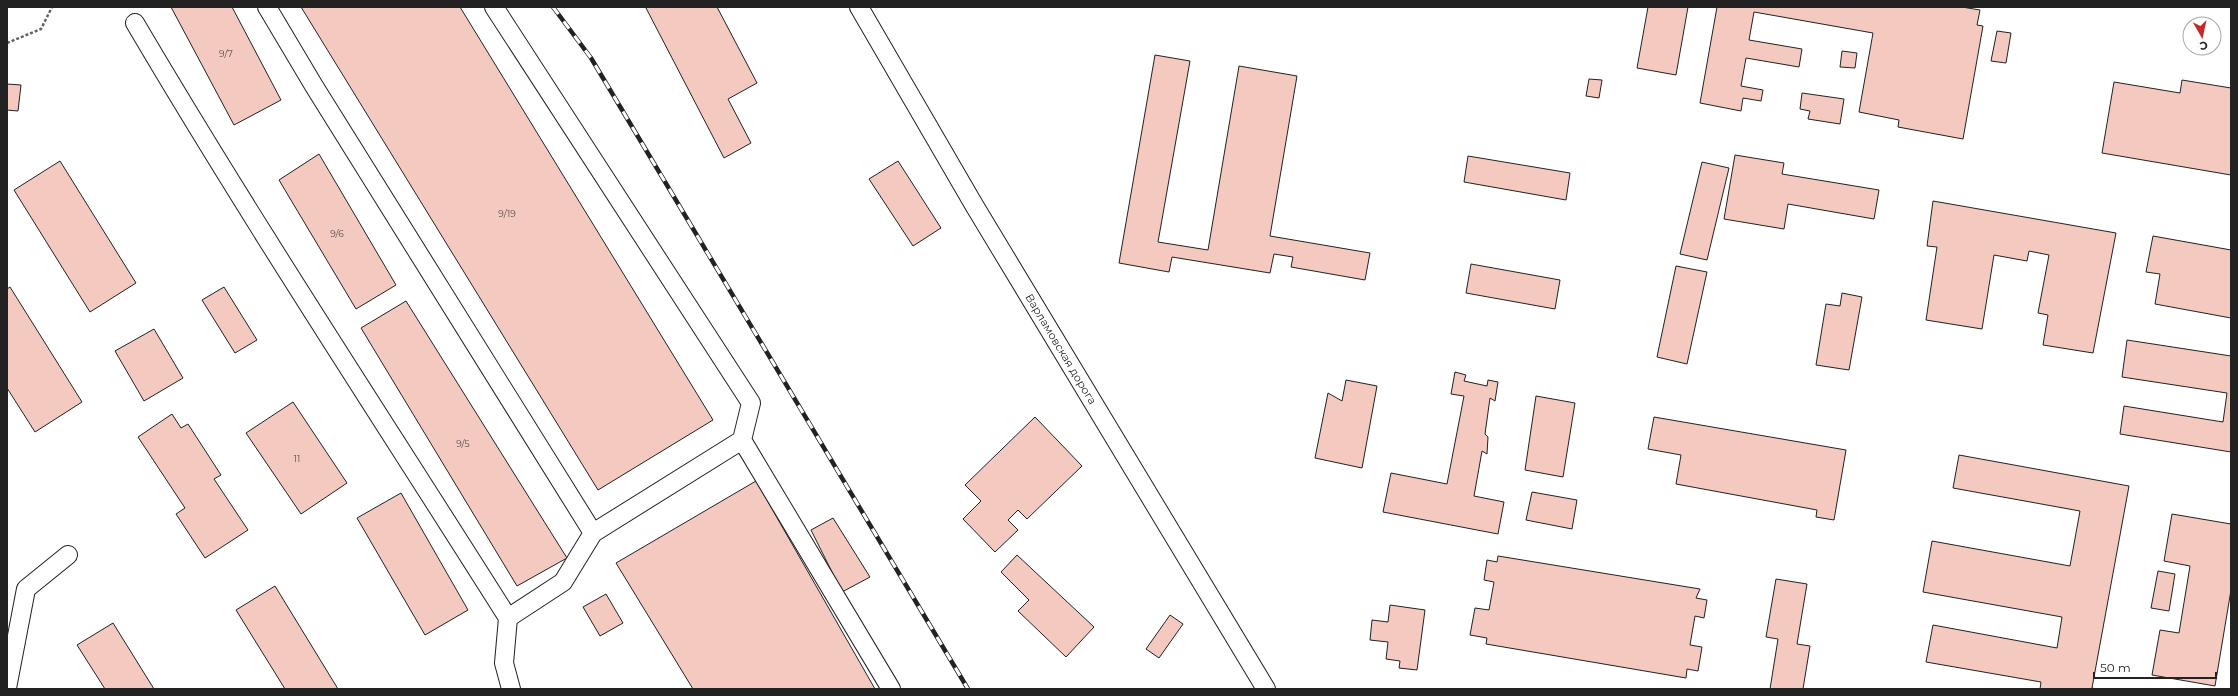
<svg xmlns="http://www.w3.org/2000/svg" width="2238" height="696" viewBox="0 0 2238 696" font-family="Montserrat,sans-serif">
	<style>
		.building { fill: #f3c9c0; stroke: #222 }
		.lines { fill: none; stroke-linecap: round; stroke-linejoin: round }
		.minor-casing { stroke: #222; stroke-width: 20 }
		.path { stroke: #646464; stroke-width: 2.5; stroke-dasharray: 3 2; stroke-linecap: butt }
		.minor { stroke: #fff; stroke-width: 18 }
		.rail-casing { stroke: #222; stroke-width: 4.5 }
		.rail { stroke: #fff; stroke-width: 3; stroke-dasharray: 9; stroke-linecap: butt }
		.labels { text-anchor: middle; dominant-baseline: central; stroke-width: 3; stroke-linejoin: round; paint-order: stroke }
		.number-label { font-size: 9px; fill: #564c4a }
		.street-label { font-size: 11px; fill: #222; stroke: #fff }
	</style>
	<rect width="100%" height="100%" fill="#fff"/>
	<path class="building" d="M 171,7 L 232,7 L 281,100 L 234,125 Z
		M 301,7 L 460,7 L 713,420 L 598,490 Z
		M 648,7 L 717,7 L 757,83 L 728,99 L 751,143 L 724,158 L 646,8 Z
		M 1648,7 L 1688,7 L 1676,75 L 1637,68 Z
		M 1717,7 L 1962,7 L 1980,10 L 1977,25 L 1983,26 L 1963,139 L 1898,127 L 1899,120 L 1859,112 L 1873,33 L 1754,12 L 1749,40 L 1802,49 L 1799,67 L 1746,58 L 1741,86 L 1763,90 L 1761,101 L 1743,98 L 1741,111 L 1700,103 Z
		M 1997,31 L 2011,33 L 2006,63 L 1991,61 Z
		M 1842,51 L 1857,53 L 1855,68 L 1840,67 Z
		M 1155,55 L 1190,61 L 1158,242 L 1208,250 L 1239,66 L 1297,76 L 1270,236 L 1370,253 L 1365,280 L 1291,267 L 1293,257 L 1274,254 L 1270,273 L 1172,257 L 1169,272 L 1119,263 Z
		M 1589,79 L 1602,80 L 1599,98 L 1586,96 Z
		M 2182,80 L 2231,88 L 2231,175 L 2102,153 L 2114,82 L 2180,93 Z
		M 7,84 L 21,85 L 18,111 L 7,110 Z
		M 1802,93 L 1844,99 L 1840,124 L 1808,119 L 1810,111 L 1800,109 Z
		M 319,154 L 396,285 L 356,309 L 279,180 Z
		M 1735,155 L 1784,163 L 1782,174 L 1879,190 L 1874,219 L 1788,204 L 1784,229 L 1724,219 Z
		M 1468,156 L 1570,173 L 1566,200 L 1464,182 Z
		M 60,161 L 136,283 L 90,312 L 14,190 Z
		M 898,161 L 941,228 L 913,246 L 869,179 Z
		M 1702,162 L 1729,168 L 1707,260 L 1680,254 Z
		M 1933,201 L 2116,233 L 2093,353 L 2043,345 L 2048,315 L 2038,313 L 2049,255 L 2029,251 L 2027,261 L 1994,255 L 1982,329 L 1926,320 L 1937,247 L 1927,246 Z
		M 2153,236 L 2231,250 L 2231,318 L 2155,304 L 2160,274 L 2146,272 Z
		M 1471,264 L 1560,280 L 1555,309 L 1466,293 Z
		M 1676,266 L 1707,272 L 1687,364 L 1657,357 Z
		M 10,287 L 82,402 L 35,432 L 7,388 L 7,289 Z
		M 224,287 L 257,340 L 235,353 L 202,300 Z
		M 1842,293 L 1862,297 L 1849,370 L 1816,365 L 1826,304 L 1840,306 Z
		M 406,301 L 567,558 L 517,586 L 361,328 Z
		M 154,329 L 183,378 L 144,401 L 115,351 Z
		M 2127,340 L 2231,356 L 2231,452 L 2120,434 L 2124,406 L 2223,422 L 2227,393 L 2122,377 Z
		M 1455,372 L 1466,375 L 1464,381 L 1487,386 L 1488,380 L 1498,382 L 1495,401 L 1490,398 L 1485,434 L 1488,437 L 1487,454 L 1482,451 L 1474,496 L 1504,502 L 1498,534 L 1383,512 L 1391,473 L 1447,484 L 1464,396 L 1451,394 Z
		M 1346,380 L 1377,386 L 1362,468 L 1315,458 L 1328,393 L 1342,401 Z
		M 1536,396 L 1575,403 L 1563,477 L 1525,470 Z
		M 293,402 L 347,483 L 301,514 L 246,433 Z
		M 172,414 L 181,428 L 188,424 L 221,475 L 214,479 L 248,530 L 205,558 L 176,514 L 185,508 L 138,437 Z
		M 1035,417 L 1082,466 L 1027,519 L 1018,510 L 1008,520 L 1018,530 L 995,552 L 963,519 L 981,501 L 965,485 Z
		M 1654,417 L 1846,450 L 1834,520 L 1816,517 L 1817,510 L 1676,484 L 1681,455 L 1648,449 Z
		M 1959,455 L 2129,486 L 2092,688 L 2096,689 L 2040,689 L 2041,682 L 1926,662 L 1933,625 L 2057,648 L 2062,617 L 1923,592 L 1932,541 L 2070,566 L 2080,511 L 1953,488 Z
		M 756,481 L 875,689 L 693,689 L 616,563 Z
		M 1532,492 L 1577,500 L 1572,529 L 1526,520 Z
		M 401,493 L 468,610 L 425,635 L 357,518 Z
		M 2172,514 L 2231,524 L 2231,590 L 2215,686 L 2152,675 L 2160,630 L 2179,633 L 2190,566 L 2164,561 Z
		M 833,518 L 870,577 L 842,592 L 811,530 Z
		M 1017,555 L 1094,627 L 1066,657 L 1018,611 L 1029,600 L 1001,572 Z
		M 1498,556 L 1700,589 L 1696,598 L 1707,600 L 1704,618 L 1695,616 L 1690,645 L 1702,647 L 1698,671 L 1687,669 L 1686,678 L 1486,644 L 1487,638 L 1470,635 L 1475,608 L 1489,610 L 1494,582 L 1484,580 L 1487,560 L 1497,562 Z
		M 2158,571 L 2175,574 L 2169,611 L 2151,608 Z
		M 1776,579 L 1807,584 L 1797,644 L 1810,646 L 1803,689 L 1770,689 L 1778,639 L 1766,637 Z
		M 275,586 L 338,689 L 285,689 L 236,610 Z
		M 606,594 L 623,623 L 600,636 L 583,607 Z
		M 1390,605 L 1425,610 L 1417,670 L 1399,668 L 1400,661 L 1386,659 L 1388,642 L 1370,640 L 1372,620 L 1388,622 Z
		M 1170,615 L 1183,624 L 1159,658 L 1146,649 Z
		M 113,623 L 154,689 L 105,689 L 77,645 Z"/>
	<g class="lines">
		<defs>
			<path id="minor" d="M 267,7 L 314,86 L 593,533 L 563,582 L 508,618 L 504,663 L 511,689
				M 494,7 L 751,403 L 742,440 L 891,689
				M 859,7 L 974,205 L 1266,689
				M 135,23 C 254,225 383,420 508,618
				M 593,533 L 742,440
				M 7,688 L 26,589 L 68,555"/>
		</defs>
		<use href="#minor" class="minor-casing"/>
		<path class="path" d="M 7,43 L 41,29 L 52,7"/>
		<use href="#minor" class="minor"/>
		<defs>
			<path id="rail" d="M 553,7 L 591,58 L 968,689"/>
		</defs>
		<use href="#rail" class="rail-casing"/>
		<use href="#rail" class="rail"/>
	</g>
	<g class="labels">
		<g class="number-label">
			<text x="226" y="53">9/7</text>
			<text x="507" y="213">9/19</text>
			<text x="337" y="233">9/6</text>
			<text x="463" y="443">9/5</text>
			<text x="297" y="458">11</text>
		</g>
		<g class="street-label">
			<text transform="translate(1061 349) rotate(59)">Варламовская дорога</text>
		</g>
	</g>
	<rect width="2238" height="696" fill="none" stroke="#222222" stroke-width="16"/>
	<g transform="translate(2202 36) rotate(171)"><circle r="19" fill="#ffffff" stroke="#a7a7a7"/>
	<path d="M0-3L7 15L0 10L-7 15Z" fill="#c62828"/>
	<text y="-6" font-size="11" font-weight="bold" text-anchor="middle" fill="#222222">С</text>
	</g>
	<path d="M2094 672v6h122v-6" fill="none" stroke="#222222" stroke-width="2"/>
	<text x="2100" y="672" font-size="12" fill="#222222" stroke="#ffffff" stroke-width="3" paint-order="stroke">50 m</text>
</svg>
